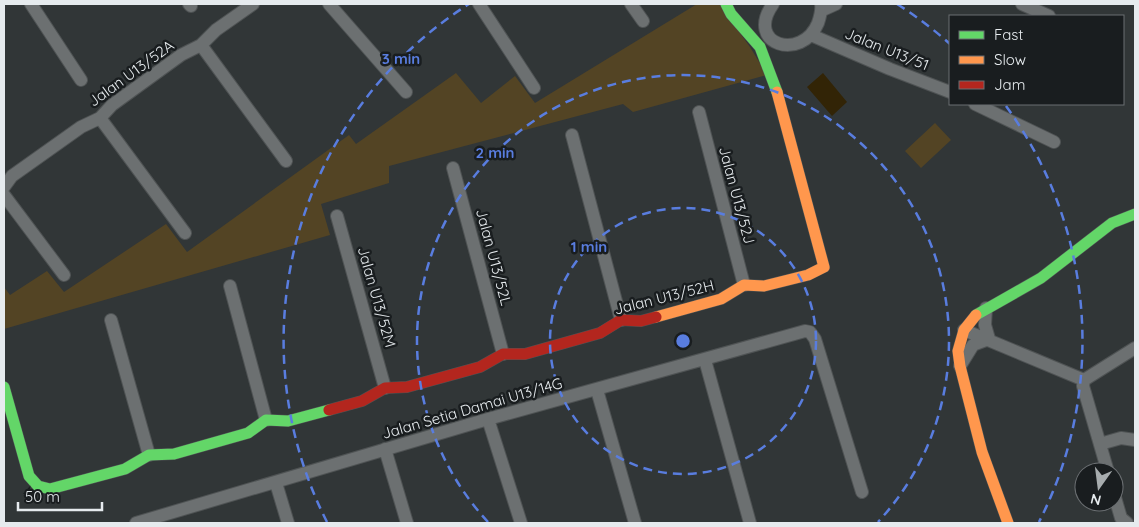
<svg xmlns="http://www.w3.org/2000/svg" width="1139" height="527" viewBox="0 0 1139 527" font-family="Quicksand,sans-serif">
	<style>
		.green { fill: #534424 }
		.water { fill: #322406 }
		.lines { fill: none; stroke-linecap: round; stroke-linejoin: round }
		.street-casing { stroke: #4f5354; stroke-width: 14 }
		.fast-casing { stroke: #4f5354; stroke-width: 12 }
		.slow-casing { stroke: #4f5354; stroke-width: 12 }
		.jam-casing { stroke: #4f5354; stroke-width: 12 }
		.street { stroke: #6c7071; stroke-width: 12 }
		.fast { stroke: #63d668; stroke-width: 11 }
		.slow { stroke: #ff974d; stroke-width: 11 }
		.jam { stroke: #b3261e; stroke-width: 11 }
		.ring { fill: none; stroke: #597ddf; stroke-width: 2.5; stroke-dasharray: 9 6 }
		.labels { text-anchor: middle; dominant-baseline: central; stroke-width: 5; stroke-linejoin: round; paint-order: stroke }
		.street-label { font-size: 15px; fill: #e6ebee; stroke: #191d1f }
		.centre { fill: #597ddf; stroke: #191d1f; stroke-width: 2.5 }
		.ring-label { font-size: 15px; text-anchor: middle; font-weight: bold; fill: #597ddf; stroke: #191d1f; stroke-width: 5; stroke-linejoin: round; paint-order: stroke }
	</style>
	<rect width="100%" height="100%" fill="#313637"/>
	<path class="green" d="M 697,4 L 719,4 L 750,47 L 767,75 L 633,112 L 623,104 L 389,166 L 389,183 L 321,204 L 330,235 L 4,329 L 4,287 L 10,295 L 47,271 L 64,292 L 166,224 L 187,252 L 349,135 L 356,144 L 456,73 L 481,103 L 515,76 L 535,103 Z
		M 935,123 L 951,140 L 921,168 L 905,151 Z"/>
	<path class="water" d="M 823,73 L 847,102 L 832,116 L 807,87 Z"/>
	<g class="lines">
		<defs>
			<path id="street" d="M 31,4 L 81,80
				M 189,4 L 191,6
				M 329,4 L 406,92
				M 479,4 L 534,88
				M 631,4 L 643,21
				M 773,4 C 744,45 802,62 818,23 C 820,17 822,10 821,4
				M 1022,4 L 1049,16
				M 822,7 L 825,9 L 836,4
				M 811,35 L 890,69 L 950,92
				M 201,45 L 286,161
				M 975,104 L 1054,142
				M 699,112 L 744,285
				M 100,118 L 185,233
				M 572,135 L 621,320
				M 453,168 L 503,354
				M 4,187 L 12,176 L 81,127 L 100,118 L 112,105 L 181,55 L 201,45 L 216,30 L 253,4
				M 4,195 L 64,275
				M 337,216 L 385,388
				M 230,286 L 266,420
				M 111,320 L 149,455
				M 964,330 L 1084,380
				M 705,360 L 750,523
				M 960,366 L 973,345 L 989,339 L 985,325 L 986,308
				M 1084,380 L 1083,386 L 1108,472
				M 1084,380 L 1135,348
				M 597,390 L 635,523
				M 488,419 L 521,523
				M 1100,444 L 1121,438 L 1135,440
				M 385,449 L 407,523
				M 276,483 L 288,523
				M 1114,494 L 1121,518 L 1127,523
				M 136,523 L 488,419 L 805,331 L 810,332 L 815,339 L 862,492"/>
			<path id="fast" d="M 726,4 L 731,14 L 760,47 L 777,92
				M 976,315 L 1041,278 L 1112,223 L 1135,214
				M 4,387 L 29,476 L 38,486 L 50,489 L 125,469 L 149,455 L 174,454 L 248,433 L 266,420 L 288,421 L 329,410"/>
			<path id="slow" d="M 976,315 L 964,330 L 958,351 L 960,366 L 982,452 L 1008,523
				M 656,317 L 721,299 L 744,285 L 764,286 L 808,275 L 824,267 L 777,92"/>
			<path id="jam" d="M 329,410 L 362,401 L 385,388 L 407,387 L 480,367 L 503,354 L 525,354 L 600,333 L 621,320 L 641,321 L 656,317"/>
		</defs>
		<use href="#street" class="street-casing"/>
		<use href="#fast" class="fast-casing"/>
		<use href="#slow" class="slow-casing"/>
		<use href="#jam" class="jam-casing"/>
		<use href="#street" class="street"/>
		<use href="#fast" class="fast"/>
		<use href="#slow" class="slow"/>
		<use href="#jam" class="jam"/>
	</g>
	<g class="ring">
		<circle cx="683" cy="341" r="133"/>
		<path d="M488 522A266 266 0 1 1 878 522"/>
		<path d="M327 522A399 399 0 0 1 469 4M897 4A399 399 0 0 1 950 44M1006 106A399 399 0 0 1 1039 522"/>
	</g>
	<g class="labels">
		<g class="street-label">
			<text transform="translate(887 49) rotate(22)">Jalan U13/51</text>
			<text transform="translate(131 73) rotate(-36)">Jalan U13/52A</text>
			<text transform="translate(737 195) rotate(75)">Jalan U13/52J</text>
			<text transform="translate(494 257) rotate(75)">Jalan U13/52L</text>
			<text transform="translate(377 297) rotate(74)">Jalan U13/52M</text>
			<text transform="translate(664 297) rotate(-14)">Jalan U13/52H</text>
			<text transform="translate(472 408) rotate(-16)">Jalan Setia Damai U13/14G</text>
		</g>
	</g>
	<circle cx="683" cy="341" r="8" class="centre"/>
	<g class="ring-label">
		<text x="401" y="64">3 min</text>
		<text x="495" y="158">2 min</text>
		<text x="589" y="252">1 min</text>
	</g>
	<rect width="1139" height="527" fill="none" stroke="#e6ebee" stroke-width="10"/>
	<rect x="949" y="15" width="175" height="90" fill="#191d1f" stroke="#6b6f72"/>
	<rect x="959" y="31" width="25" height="8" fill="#63d668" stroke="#6b6f72"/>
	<text x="994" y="40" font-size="15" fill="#e6ebee">Fast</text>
	<rect x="959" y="56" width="25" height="8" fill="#ff974d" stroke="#6b6f72"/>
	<text x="994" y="65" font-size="15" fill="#e6ebee">Slow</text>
	<rect x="959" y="81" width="25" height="8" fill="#b3261e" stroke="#6b6f72"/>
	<text x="994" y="90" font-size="15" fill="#e6ebee">Jam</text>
	<g transform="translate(1099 487) rotate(194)"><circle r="24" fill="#191d1f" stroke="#6b6f72"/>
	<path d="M0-4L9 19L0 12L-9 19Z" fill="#a7acae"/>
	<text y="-8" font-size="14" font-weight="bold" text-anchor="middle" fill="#e6ebee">N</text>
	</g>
	<path d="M18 502v8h84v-8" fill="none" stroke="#e6ebee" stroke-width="2.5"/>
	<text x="25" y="502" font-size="15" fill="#e6ebee" stroke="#191d1f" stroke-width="4" paint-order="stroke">50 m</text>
</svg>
